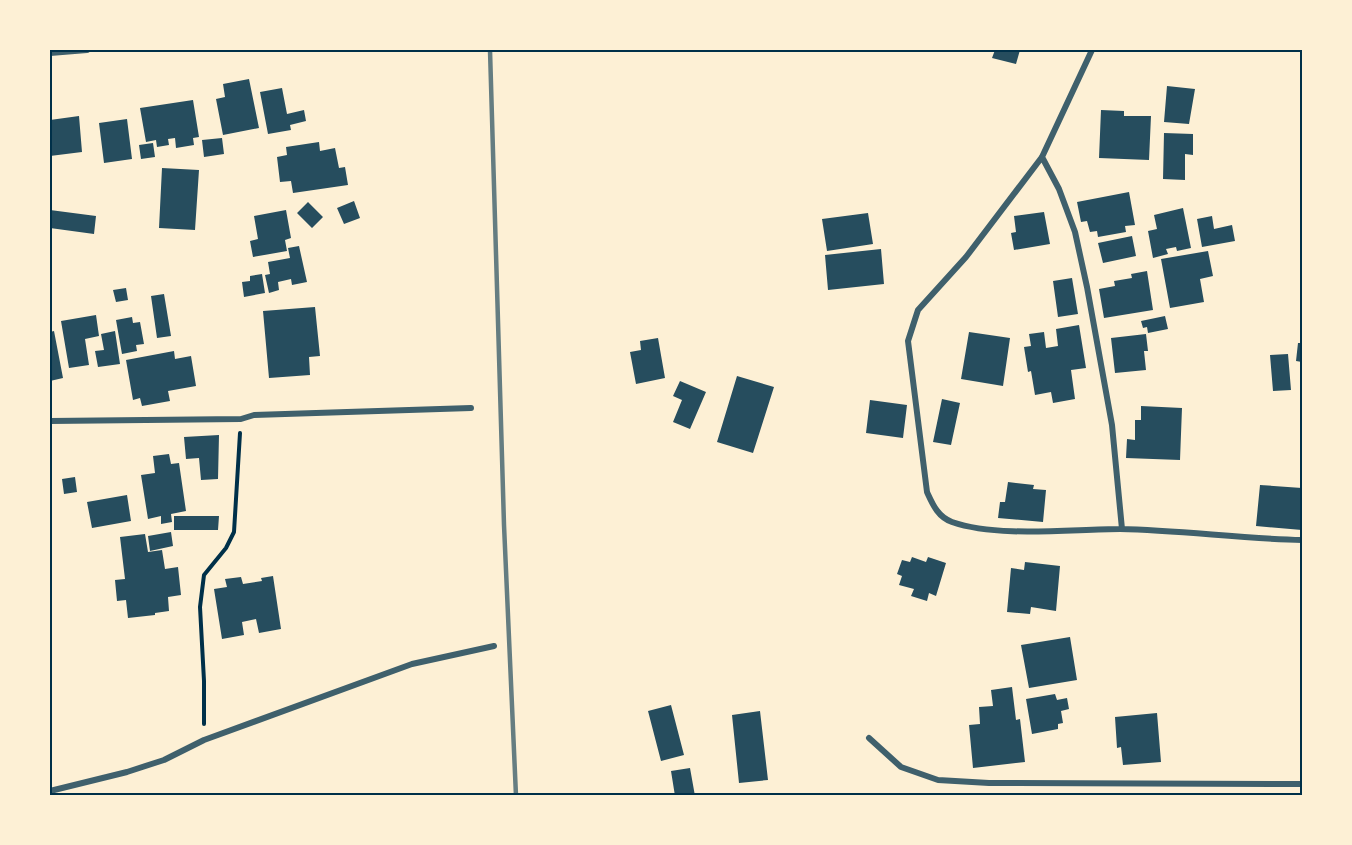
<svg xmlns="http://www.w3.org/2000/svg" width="1352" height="845" viewBox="0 0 1352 845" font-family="'Open Sans',sans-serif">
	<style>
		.building { fill: #264d5e }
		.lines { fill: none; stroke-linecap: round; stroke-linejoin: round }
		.path { stroke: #003049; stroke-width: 4 }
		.minor { stroke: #3f606c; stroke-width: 6 }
		.rail { stroke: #657d81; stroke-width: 4.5 }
		.neatline { fill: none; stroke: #003049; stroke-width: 2 }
	</style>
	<rect width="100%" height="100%" fill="#fdf0d5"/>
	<path class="building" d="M 995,50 L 1020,50 L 1016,64 L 992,58 Z
		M 249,79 L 259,128 L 223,135 L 216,99 L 225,97 L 223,84 Z
		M 1167,86 L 1195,89 L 1189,124 L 1164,122 Z
		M 282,88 L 287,114 L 304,110 L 306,121 L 290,125 L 291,130 L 268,134 L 260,92 Z
		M 193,100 L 199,137 L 193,138 L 194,145 L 176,148 L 175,138 L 168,139 L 169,145 L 157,147 L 156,140 L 146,142 L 140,108 Z
		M 1101,110 L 1124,111 L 1124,116 L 1151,116 L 1149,160 L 1099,158 Z
		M 79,116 L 82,152 L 50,156 L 50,120 Z
		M 127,119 L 132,159 L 104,163 L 99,123 Z
		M 1164,133 L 1193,134 L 1193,155 L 1185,154 L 1185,180 L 1163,179 Z
		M 222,138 L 224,154 L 204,157 L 202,140 Z
		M 319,142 L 320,151 L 335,148 L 339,168 L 345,167 L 348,185 L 293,193 L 291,181 L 280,182 L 277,157 L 287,155 L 286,147 Z
		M 153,143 L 155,157 L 141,159 L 139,145 Z
		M 162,168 L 199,170 L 195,230 L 159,228 Z
		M 1129,192 L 1135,225 L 1125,226 L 1126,232 L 1098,237 L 1097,231 L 1090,232 L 1087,221 L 1081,222 L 1077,202 Z
		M 354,201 L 360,218 L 344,224 L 337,208 Z
		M 308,202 L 323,217 L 312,228 L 297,213 Z
		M 1183,208 L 1191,248 L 1177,251 L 1176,247 L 1166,249 L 1168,254 L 1153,258 L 1148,231 L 1157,229 L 1154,215 Z
		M 50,210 L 96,216 L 94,234 L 50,228 Z
		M 286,210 L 291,238 L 285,240 L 287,251 L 253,257 L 250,241 L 258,239 L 254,216 Z
		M 1044,212 L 1050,244 L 1014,250 L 1011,233 L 1016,232 L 1014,216 Z
		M 868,213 L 873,244 L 827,251 L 822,219 Z
		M 1212,216 L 1214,229 L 1232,225 L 1235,241 L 1202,247 L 1197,219 Z
		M 1132,236 L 1136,256 L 1103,263 L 1098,243 Z
		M 299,246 L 307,282 L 292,285 L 291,279 L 278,282 L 279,290 L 269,293 L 265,275 L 270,274 L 268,262 L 290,258 L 288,248 Z
		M 881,249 L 884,284 L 828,290 L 825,255 Z
		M 1208,251 L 1213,276 L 1200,279 L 1204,302 L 1170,308 L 1161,259 Z
		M 1147,271 L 1153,310 L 1104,318 L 1099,289 L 1115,286 L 1114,281 L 1132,278 L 1131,274 Z
		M 262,274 L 265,293 L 244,297 L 242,282 L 250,281 L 250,276 Z
		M 1072,278 L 1078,314 L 1058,317 L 1053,281 Z
		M 126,288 L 128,300 L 116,302 L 113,290 Z
		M 164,294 L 171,336 L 157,338 L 151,296 Z
		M 315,307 L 320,356 L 309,357 L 310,375 L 269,378 L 263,311 Z
		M 96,315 L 99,336 L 85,339 L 89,365 L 69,368 L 61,321 Z
		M 1165,316 L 1168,329 L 1148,333 L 1147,327 L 1143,328 L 1141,321 Z
		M 132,317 L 133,323 L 140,322 L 144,344 L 136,345 L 137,351 L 122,354 L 116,320 Z
		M 1079,325 L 1086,368 L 1071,370 L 1075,399 L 1053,403 L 1051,392 L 1035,395 L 1031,371 L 1028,372 L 1024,347 L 1031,346 L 1029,334 L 1044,332 L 1046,348 L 1058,346 L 1056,329 Z
		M 54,331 L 63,378 L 50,381 L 50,332 Z
		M 115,331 L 120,364 L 98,367 L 95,351 L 104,350 L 101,334 Z
		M 969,332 L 1010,338 L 1003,386 L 961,379 Z
		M 1146,334 L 1148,351 L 1144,351 L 1146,370 L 1115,373 L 1111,338 Z
		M 658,338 L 665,378 L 636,384 L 630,352 L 641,350 L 640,341 Z
		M 1298,343 L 1302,343 L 1302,362 L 1296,361 Z
		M 174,351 L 175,359 L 191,356 L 196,386 L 168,391 L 170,401 L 142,406 L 140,398 L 133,400 L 126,360 Z
		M 1288,354 L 1291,390 L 1273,391 L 1270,355 Z
		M 737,376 L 774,387 L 753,453 L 717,442 Z
		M 680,381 L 706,392 L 690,429 L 673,422 L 682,400 L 673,396 Z
		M 942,399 L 960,403 L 951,445 L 933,442 Z
		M 870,400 L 907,405 L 903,438 L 866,433 Z
		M 1141,406 L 1182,408 L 1180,460 L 1126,458 L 1127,439 L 1135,440 L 1135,420 L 1141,420 Z
		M 219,435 L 218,479 L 201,480 L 199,458 L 186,459 L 184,437 Z
		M 169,454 L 171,464 L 179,463 L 186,511 L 171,514 L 172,522 L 161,524 L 161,516 L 148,519 L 141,475 L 155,473 L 153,456 Z
		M 75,477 L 77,492 L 64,494 L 62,479 Z
		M 1008,482 L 1034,485 L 1033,489 L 1046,490 L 1043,522 L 998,518 L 1000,502 L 1005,502 Z
		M 1260,485 L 1302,488 L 1302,530 L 1256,526 Z
		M 127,495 L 131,521 L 92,528 L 87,502 Z
		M 174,516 L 219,516 L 218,530 L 174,530 Z
		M 171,532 L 173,546 L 150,551 L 148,536 Z
		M 145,534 L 148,552 L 162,550 L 165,569 L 178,567 L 181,595 L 168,597 L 169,611 L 155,613 L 155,615 L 128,618 L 126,600 L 117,601 L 115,580 L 125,579 L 120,537 Z
		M 912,557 L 926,562 L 928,557 L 946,563 L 936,596 L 929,593 L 927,601 L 911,596 L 914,589 L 899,585 L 902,576 L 897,574 L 902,560 L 910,562 Z
		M 1025,562 L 1060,566 L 1056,611 L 1031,607 L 1030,614 L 1007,612 L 1011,568 L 1024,570 Z
		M 273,576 L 281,629 L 259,633 L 256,619 L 242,622 L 244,635 L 222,639 L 214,589 L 227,587 L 225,579 L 241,577 L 243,584 L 262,581 L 261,578 Z
		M 1070,637 L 1077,680 L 1029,688 L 1021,645 Z
		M 1012,687 L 1016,720 L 1020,719 L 1025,762 L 973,768 L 969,725 L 980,724 L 979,707 L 993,706 L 991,690 Z
		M 1055,694 L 1057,700 L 1067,698 L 1069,709 L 1061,711 L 1063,723 L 1058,724 L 1058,729 L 1032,734 L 1026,699 Z
		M 671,705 L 684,755 L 661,761 L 648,711 Z
		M 760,711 L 768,780 L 739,783 L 732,715 Z
		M 1157,713 L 1161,762 L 1123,765 L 1121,747 L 1117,748 L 1115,717 Z
		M 690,768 L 695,796 L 675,796 L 671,771 Z"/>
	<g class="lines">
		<path class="path" d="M 204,724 L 204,681 L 200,607 L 204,575 L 226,548 L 234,532 L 240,433"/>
		<path class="minor" d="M 1092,50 L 1042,157 L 966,257 L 918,310 L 908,341 L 927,492 C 933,505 938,517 952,522 C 998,538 1071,529 1120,529 C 1181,530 1242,539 1302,540
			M 50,53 L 87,50
			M 1042,157 L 1059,189 L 1075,232 L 1087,287 L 1112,425 L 1122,529
			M 50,421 L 241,419 L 254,415 L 471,408
			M 869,738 L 901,767 L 938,780 L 989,783 L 1302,784
			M 50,791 L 127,772 L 164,760 L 204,740 L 412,664 L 494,646"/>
		<path class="rail" d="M 490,50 L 504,525 L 516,796"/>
	</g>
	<rect width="1352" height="845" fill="none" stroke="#fdf0d5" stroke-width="102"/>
	<rect x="51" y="51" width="1250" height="743" class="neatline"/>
</svg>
